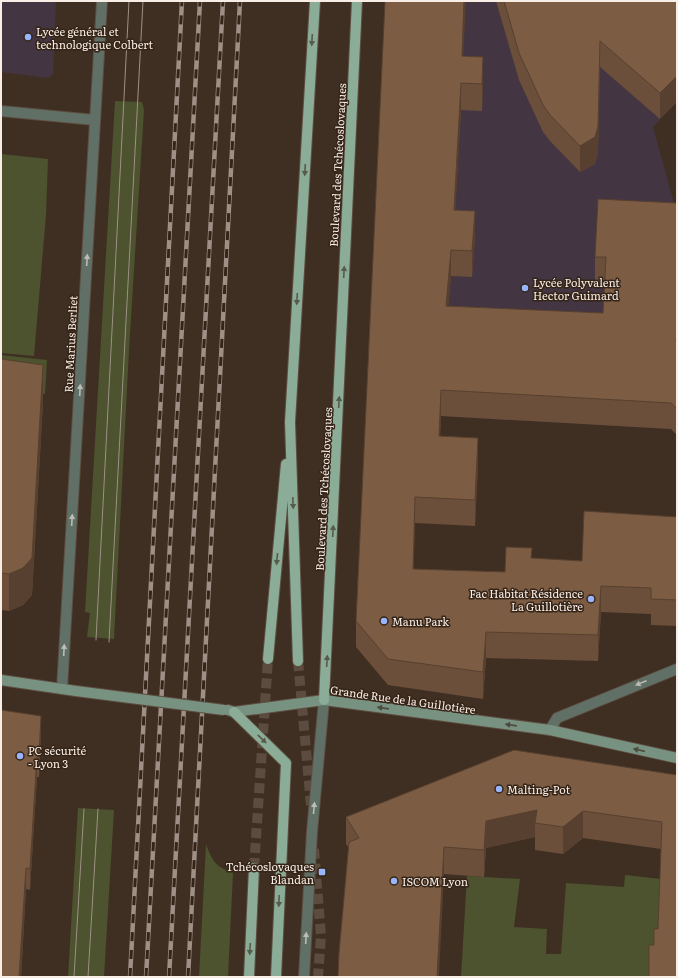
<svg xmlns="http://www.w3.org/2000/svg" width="678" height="978" viewBox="0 0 678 978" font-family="Literata,serif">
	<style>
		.education { fill: #433542 }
		.green { fill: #4d522f }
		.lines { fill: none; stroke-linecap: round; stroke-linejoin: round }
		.primary-tunnel { stroke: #5b4c3f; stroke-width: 10; stroke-dasharray: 10 5; stroke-linecap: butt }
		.street-casing { stroke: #5d4e41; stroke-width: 12 }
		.secondary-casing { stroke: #5d4e41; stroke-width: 12 }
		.primary-casing { stroke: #5d4e41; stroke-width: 12 }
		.street { stroke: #607066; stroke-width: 10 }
		.secondary { stroke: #789282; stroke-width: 10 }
		.primary { stroke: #8bac97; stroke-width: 10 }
		.tram { stroke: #9e9086; stroke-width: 1 }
		.rail-casing { stroke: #9e9086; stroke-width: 4.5 }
		.rail { stroke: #352518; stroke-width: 3; stroke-dasharray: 9; stroke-linecap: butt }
		.secondary-bridge-casing { stroke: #5d4e41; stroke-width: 12; stroke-linecap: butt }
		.secondary-bridge { stroke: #789282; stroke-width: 10 }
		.wall { fill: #6b4f3a }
		.shaded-wall { fill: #57402f }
		.building { fill: #7c5c43; stroke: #57402f }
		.oneway { fill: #575b4b }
		.oneway2 { fill: #bcbcb3 }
		.oneway3 { fill: #4c4b3d }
		.poi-dot { fill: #98b5fd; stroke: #352518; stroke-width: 1.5 }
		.labels { text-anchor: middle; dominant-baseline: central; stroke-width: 3; stroke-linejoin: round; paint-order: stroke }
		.poi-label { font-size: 11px; fill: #f9eee6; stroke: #352518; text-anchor: start }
		.street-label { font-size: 11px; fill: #f9eee6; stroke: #352518 }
	</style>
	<rect width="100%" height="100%" fill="#3f2f22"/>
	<path class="education" d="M 1,1 L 56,1 L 53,74 L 48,78 L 1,72 Z
		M 387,1 L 662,1 L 677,14 L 677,102 L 653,127 L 677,214 L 677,362 L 671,429 L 441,416 Z"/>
	<path class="green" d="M 115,101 L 142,102 L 144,110 L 129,350 L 114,639 L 87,637 L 90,613 L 85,612 Z
		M 1,154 L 48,159 L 46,215 L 34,356 L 1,353 Z
		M 1,355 L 47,360 L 45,394 L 1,390 Z
		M 78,808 L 114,810 L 104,977 L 68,977 Z
		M 206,844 C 212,861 216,867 233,873 L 228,977 L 199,977 Z
		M 625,875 L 661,879 L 658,956 L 649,977 L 461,977 L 467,876 L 520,879 L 514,927 L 547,929 L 546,954 L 561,954 L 566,883 L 624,887 Z"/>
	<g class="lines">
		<path class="primary-tunnel" d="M 298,661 L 311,805
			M 314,849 L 321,936 L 318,977
			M 254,868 L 268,659"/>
		<defs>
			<path id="street" d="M 1,111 L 95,120
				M 62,689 L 102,1
				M 550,730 L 557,718 L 677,669
				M 304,977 L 312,832 L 324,700"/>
			<path id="secondary" d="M 1,680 L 76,691
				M 228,710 L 234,712 L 324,700 L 550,730 L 677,758"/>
			<path id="primary" d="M 268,659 L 286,464
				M 298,661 L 290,422 L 315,1
				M 324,700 L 357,1
				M 234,712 L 286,763 L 276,977
				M 249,977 L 254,868"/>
		</defs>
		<use href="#street" class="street-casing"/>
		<use href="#secondary" class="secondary-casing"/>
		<use href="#primary" class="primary-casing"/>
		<use href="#street" class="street"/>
		<use href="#secondary" class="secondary"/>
		<use href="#primary" class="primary"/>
		<path class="tram" d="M 96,640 L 129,1
			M 109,642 L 143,1
			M 74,977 L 84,809
			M 88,977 L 98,809"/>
		<defs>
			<path id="rail" d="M 130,977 L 182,1
				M 146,977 L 200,1
				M 169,977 L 223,1
				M 188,977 L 240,1"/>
		</defs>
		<use href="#rail" class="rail-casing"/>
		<use href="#rail" class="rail"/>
		<defs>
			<path id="secondary-bridge" d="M 76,691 L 224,710"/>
		</defs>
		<use href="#secondary-bridge" class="secondary-bridge-casing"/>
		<use href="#secondary-bridge" class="secondary-bridge"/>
	</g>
	<path class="wall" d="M 496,1 L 677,1 L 660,119 L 600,67 L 598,152 L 595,164 L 580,172 L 550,141 L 543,132 L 519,80 Z
		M 463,56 L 483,84 L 482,111 L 461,110 L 455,210 L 475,238 L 472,277 L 451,276 L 448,306 L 603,313 L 605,283 L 595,283 L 595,257 L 677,203 L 677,435 L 671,429 L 441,416 L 440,436 L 478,465 L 475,526 L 415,523 L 413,569 L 505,572 L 532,558 L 582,561 L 677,517 L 677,626 L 651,625 L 651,614 L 601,612 L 598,661 L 486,658 L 483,699 L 388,685 L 356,647 L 356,621 Z
		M 1,359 L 43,402 L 32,595 L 23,605 L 9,611 L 1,610 Z
		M 1,710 L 41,737 L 39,777 L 37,777 L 30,890 L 26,889 L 21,977 L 1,977 Z
		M 677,775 L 677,977 L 654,945 L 658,929 L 661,849 L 583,838 L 563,854 L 535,850 L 535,837 L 486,848 L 484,877 L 444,874 L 348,847 L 346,844 L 346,817 Z"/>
	<path class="shaded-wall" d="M 464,1 L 466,1 L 462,82 L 462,56 Z
		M 600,41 L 598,152 L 595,164 L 580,172 L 580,146 Z
		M 483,57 L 483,84 L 482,111 L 482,84 Z
		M 677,76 L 677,102 L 660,119 L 660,93 Z
		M 461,83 L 461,110 L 454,237 L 454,210 Z
		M 475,211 L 475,238 L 472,277 L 472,251 Z
		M 451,250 L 451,276 L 446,332 L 446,306 Z
		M 43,365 L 43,402 L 32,595 L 23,605 L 9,611 L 9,574 Z
		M 441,390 L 441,416 L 439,463 L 439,436 Z
		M 478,438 L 478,465 L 475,526 L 475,500 Z
		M 415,497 L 415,523 L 413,595 L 413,569 Z
		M 601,586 L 601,612 L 598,661 L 598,635 Z
		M 486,632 L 486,658 L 483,699 L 483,672 Z
		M 41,716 L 41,737 L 39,777 L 39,756 Z
		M 37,756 L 37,777 L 30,890 L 30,869 Z
		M 537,810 L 535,823 L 535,837 L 486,848 L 484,877 L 484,850 L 486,821 Z
		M 583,811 L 583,838 L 563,854 L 563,827 Z
		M 444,847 L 444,874 L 439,977 L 437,977 Z
		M 26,868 L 26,889 L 21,977 L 19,977 Z"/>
	<path class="building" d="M 385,1 L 464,1 L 462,56 L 483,57 L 482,84 L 461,83 L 454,210 L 475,211 L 472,251 L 451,250 L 446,306 L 603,313 L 606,257 L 595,257 L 598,199 L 677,203 L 677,336 L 676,341 L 677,342 L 677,409 L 671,403 L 441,390 L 439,436 L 478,438 L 475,500 L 415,497 L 413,569 L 505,572 L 506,547 L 532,548 L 531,558 L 582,561 L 584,511 L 677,517 L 677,600 L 651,599 L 651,588 L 601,586 L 598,635 L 486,632 L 483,672 L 388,659 L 356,621 Z
		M 504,1 L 677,1 L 677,76 L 660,93 L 600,41 L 598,126 L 595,137 L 580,146 L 550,115 L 543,105 L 519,53 Z
		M 1,359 L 43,365 L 32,558 L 23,568 L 9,574 L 1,573 Z
		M 1,710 L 41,716 L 39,756 L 37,756 L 30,869 L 26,868 L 19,977 L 1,977 Z
		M 514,750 L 677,775 L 677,977 L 649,977 L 649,945 L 654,945 L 654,929 L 658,929 L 662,822 L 583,811 L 563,827 L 535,823 L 537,810 L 486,821 L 484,850 L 444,847 L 437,977 L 338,977 L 339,953 L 349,842 L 359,838 L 346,817 Z"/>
	<defs><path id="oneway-solid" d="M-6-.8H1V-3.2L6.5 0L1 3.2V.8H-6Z"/></defs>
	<g class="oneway">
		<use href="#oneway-solid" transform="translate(312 40) rotate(93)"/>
		<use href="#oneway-solid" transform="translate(305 170) rotate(93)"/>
		<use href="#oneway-solid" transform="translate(344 272) rotate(-87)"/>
		<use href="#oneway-solid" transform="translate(297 299) rotate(93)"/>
		<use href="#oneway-solid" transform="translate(339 402) rotate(-87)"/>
		<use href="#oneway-solid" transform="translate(293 503) rotate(88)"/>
		<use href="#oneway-solid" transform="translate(333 531) rotate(-87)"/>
		<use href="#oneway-solid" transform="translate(277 559) rotate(95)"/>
		<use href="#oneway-solid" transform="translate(327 661) rotate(-87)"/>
		<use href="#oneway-solid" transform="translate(262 739) rotate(44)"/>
		<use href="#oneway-solid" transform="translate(279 901) rotate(92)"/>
		<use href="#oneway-solid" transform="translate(250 949) rotate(93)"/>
	</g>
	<g class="oneway2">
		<use href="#oneway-solid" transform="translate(87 260) rotate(-87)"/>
		<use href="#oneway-solid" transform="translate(80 390) rotate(-87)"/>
		<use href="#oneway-solid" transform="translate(72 520) rotate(-87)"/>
		<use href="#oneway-solid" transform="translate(64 650) rotate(-87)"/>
		<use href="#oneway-solid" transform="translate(641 683) rotate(158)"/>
		<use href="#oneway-solid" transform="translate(314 808) rotate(-85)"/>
		<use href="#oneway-solid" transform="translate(306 938) rotate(-87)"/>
	</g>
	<g class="oneway3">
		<use href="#oneway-solid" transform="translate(383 708) rotate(-172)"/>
		<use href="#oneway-solid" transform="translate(511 725) rotate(-172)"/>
		<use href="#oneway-solid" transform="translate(639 750) rotate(-167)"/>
	</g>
	<g class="poi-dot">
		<circle cx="28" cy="37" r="4"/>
		<circle cx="525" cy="288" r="4"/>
		<circle cx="591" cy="599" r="4"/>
		<circle cx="384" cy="621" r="4"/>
		<circle cx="20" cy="756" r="4"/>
		<circle cx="499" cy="789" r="4"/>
		<rect x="318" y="868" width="8" height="8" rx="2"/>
		<circle cx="394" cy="881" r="4"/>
	</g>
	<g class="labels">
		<g class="poi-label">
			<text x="36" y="31">Lycée général et<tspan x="36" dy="13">technologique Colbert</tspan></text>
			<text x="533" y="282">Lycée Polyvalent<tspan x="533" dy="13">Hector Guimard</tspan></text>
			<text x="583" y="593" text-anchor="end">Fac Habitat Résidence<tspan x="583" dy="13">La Guillotière</tspan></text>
			<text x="392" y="621">Manu Park</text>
			<text x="28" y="750">PC sécurité<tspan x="28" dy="13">- Lyon 3</tspan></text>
			<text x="507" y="789">Malting-Pot</text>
			<text x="314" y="866" text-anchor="end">Tchécoslovaques<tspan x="314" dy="13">Blandan</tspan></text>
			<text x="402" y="881">ISCOM Lyon</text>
		</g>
		<g class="street-label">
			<text transform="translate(337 165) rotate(-87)">Boulevard des Tchécoslovaques</text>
			<text transform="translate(70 344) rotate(-87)">Rue Marius Berliet</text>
			<text transform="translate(323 489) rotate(-87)">Boulevard des Tchécoslovaques</text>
			<text transform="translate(403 699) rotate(8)">Grande Rue de la Guillotière</text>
		</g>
	</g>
	<rect width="678" height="978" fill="none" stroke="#f9eee6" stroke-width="4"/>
</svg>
